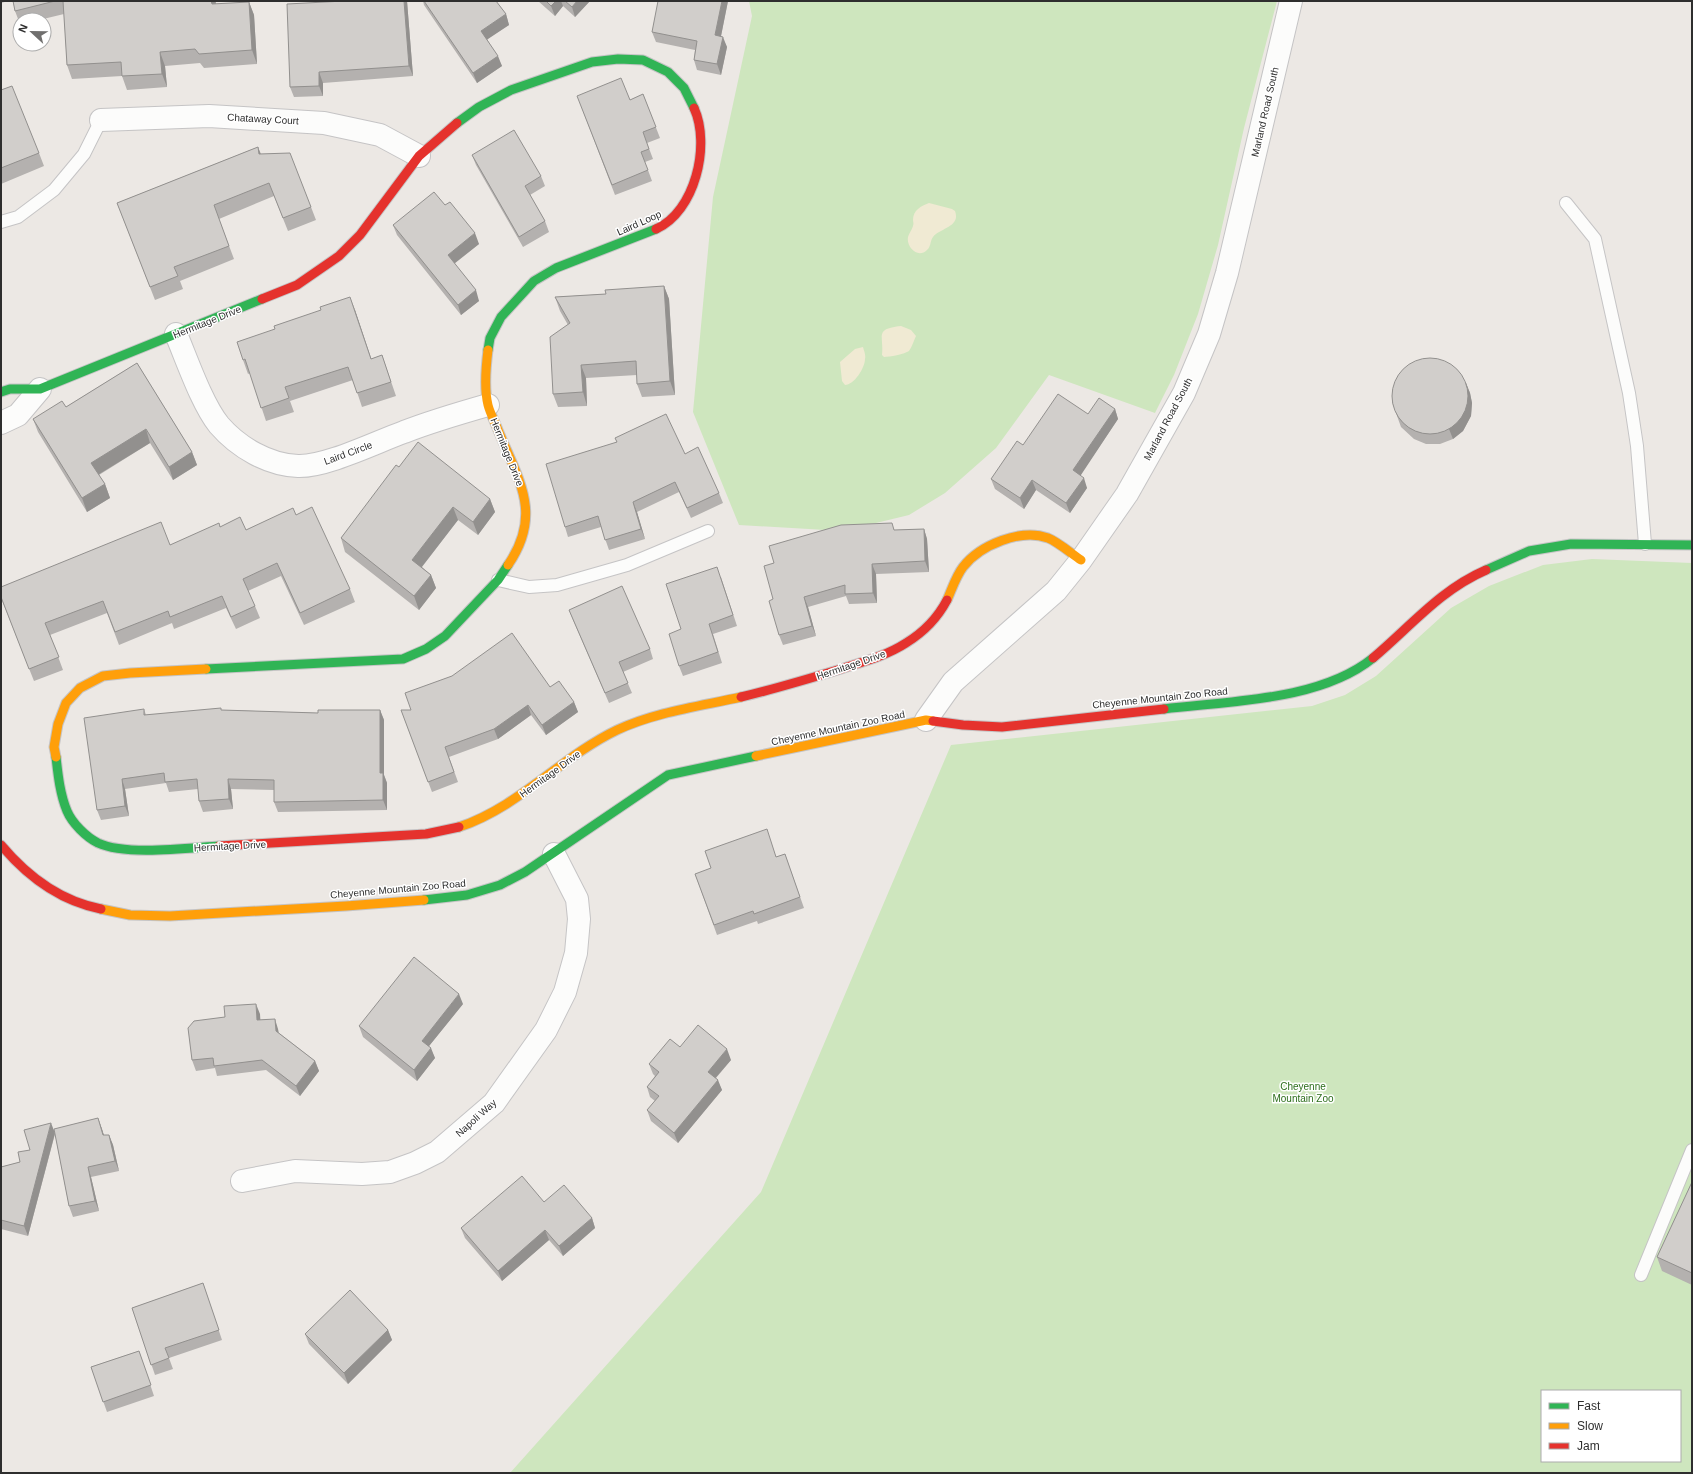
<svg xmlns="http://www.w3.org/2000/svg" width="1693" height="1474" viewBox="0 0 1693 1474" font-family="Arial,sans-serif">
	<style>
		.green { fill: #cee6be; fill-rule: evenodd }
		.sand { fill: #f0ead3 }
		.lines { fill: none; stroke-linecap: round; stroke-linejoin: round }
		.lane-casing { stroke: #c5c4c5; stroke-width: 14 }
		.street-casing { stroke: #c5c4c5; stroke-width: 24 }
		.fast-casing { stroke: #c5c4c5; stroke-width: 11 }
		.slow-casing { stroke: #c5c4c5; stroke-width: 11 }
		.jam-casing { stroke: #c5c4c5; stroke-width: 11 }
		.lane { stroke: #fcfcfb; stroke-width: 12 }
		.street { stroke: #fcfcfb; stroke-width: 22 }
		.fast { stroke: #30b455; stroke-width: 9 }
		.slow { stroke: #ff9f0a; stroke-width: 9 }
		.jam { stroke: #e5322d; stroke-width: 9 }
		.wall { fill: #b4b1af }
		.shaded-wall { fill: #92908e }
		.building { fill: #d1cecb; stroke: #92908e }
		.labels { text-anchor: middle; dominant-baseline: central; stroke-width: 3; stroke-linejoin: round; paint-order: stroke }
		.street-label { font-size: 10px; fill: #2e2e2e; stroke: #fff }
		.park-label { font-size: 10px; fill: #2c6e1b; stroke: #fff }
	</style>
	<rect width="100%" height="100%" fill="#ece8e4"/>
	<path class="green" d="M 749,1 L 1277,1 L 1244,128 L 1218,245 L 1198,314 L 1174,375 L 1155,413 L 1049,375 L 996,448 L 945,493 L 909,515 L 843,531 L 739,525 L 693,412 L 713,197 L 752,16 Z
		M 1592,559 L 1692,563 L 1692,1473 L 510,1473 L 761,1192 L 951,745 L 1312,706 L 1345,695 L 1376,676 L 1451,608 L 1489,586 L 1543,565 ZM 1542,1391 L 1680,1391 L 1680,1461 L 1542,1461 Z"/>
	<path class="sand" d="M 929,203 L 952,209 L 955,211 C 961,227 940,228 933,237 C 930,241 931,247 927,250 C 918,259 906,247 908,237 C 909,233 912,230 913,226 C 914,223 913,222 913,220 C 913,210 921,206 929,203 Z
		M 901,326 L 911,330 L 916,336 C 914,340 912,347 909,351 C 905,354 889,357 884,357 L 882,355 C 884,335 874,329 901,326 Z
		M 863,347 C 864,351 866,355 865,359 C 865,368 854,385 845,385 L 842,381 L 840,362 L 855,349 Z"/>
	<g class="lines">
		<defs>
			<path id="lane" d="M 1566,203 L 1595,239 L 1629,393 L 1637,446 L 1645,544
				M 1,222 L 18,217 L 54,190 L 84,154 L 101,120
				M 498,580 L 529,587 L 557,585 L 627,565 L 708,531
				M 1641,1275 L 1692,1150"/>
			<path id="street" d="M 101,120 L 209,116 L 324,123 L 380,135 L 419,156
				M 176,334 C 187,360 202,404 219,425 C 238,447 268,465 298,466 C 326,467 376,442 404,432 C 432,421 460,413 488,405
				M 1,423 L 18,415 L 40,389
				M 926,720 L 953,682 L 1056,591 L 1081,560 L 1127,494 L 1184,393 L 1209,334 L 1227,273 L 1291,1
				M 242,1181 L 295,1171 L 362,1174 L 390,1172 L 415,1163 L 437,1152 L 494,1103 L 546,1030 L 565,992 L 576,953 L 579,919 L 577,899 L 554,854"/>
			<path id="fast" d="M 457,123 L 479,107 L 511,90 L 592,62 L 618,59 L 643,60 L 668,72 L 684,88 L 694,108
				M 488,350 L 490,338 L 501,317 L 534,281 L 556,268 L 656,229
				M 1,392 L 10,389 L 40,389 L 262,299
				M 1486,570 L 1529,551 L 1571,544 L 1692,545
				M 206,669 L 403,659 L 426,649 L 445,636 L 498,580 L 508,565
				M 1164,709 C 1229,701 1320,701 1373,658
				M 56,757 C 58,775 60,794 67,811 C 72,823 86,837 98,843 C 126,856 188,848 219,846
				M 424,900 L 467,895 L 500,885 L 525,872 L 668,775 L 756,756"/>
			<path id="slow" d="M 488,350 C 486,366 484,389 488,405 C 490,413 495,422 498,430 C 519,481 543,514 508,565
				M 947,600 C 952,589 956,576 963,567 C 980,545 1021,528 1048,538 C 1058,542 1072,554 1081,560
				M 756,756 L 926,720 L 933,721
				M 56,757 L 54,747 L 58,724 L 66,703 L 80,688 L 103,676 L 130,673 L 206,669
				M 459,827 C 519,807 561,757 617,730 C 655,712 701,706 741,697
				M 101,909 L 130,915 L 170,916 L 346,906 L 424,900"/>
			<path id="jam" d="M 656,229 C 695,212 711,145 694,108
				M 262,299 L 297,285 L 339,256 L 360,235 L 419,156 L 457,123
				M 1373,658 C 1411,626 1440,590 1486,570
				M 741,697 C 775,689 808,679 841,669 C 862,662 886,656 906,643 C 924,632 937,619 947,600
				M 933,721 L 963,725 L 1002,727 L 1164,709
				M 1,845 C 27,876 60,901 101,909
				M 219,846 L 426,834 L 459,827"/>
		</defs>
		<use href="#lane" class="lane-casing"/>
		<use href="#street" class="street-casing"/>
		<use href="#fast" class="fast-casing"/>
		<use href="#slow" class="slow-casing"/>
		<use href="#jam" class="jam-casing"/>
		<use href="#lane" class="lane"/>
		<use href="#street" class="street"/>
		<use href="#fast" class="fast"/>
		<use href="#slow" class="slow"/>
		<use href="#jam" class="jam"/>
	</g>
	<path class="wall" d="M 1,1 L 8,1 L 1,3 Z
		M 13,1 L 215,1 L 216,4 L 249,2 L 254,15 L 257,64 L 204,68 L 200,63 L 165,66 L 167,87 L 127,90 L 122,76 L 72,79 L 67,65 L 64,14 L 39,20 L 20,20 L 20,24 L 15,11 Z
		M 344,1 L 407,1 L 413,76 L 323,83 L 323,96 L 294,97 L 290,87 Z
		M 423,1 L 496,1 L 506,14 L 509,25 L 487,39 L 502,66 L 477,83 L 424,5 Z
		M 538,1 L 590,1 L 575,17 L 563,6 L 555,16 Z
		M 728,1 L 721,36 L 727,47 L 721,75 L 697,70 L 694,60 L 695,50 L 656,42 L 652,32 Z
		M 1,90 L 39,153 L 44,166 L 1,184 Z
		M 643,94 L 660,138 L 647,143 L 653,159 L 645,162 L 652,181 L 615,195 L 581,106 L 630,100 Z
		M 258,147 L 261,154 L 311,207 L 316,220 L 288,231 L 274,196 L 219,219 L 234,259 L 180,281 L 183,289 L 155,300 L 117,203 Z
		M 472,155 L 541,176 L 545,186 L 530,195 L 545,221 L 549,232 L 523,247 L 476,165 Z
		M 445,205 L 479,244 L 454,264 L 479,301 L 461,315 L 397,235 L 393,225 Z
		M 664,286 L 669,299 L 675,395 L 642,397 L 637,384 L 637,375 L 586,378 L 587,406 L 558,407 L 553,394 L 568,325 L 560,311 L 555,297 L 606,294 Z
		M 355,310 L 371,359 L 382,355 L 396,396 L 362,407 L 353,380 L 290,401 L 294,412 L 266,421 L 250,373 L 248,374 L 243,360 Z
		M 137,363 L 192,452 L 197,465 L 173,480 L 150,443 L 99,475 L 105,484 L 110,498 L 87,512 L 38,432 L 33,419 L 66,407 Z
		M 1466,383 L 1470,393 L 1472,403 L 1471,416 L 1463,431 L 1453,439 L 1440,444 L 1426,444 L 1414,439 L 1401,427 L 1392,402 Z
		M 1115,409 L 1118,419 L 1080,475 L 1087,488 L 1070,513 L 1036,490 L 1024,509 L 995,489 L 991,479 L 1088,414 Z
		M 615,438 L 685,454 L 719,493 L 723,503 L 691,518 L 679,492 L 637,512 L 645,539 L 609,550 L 601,527 L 568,537 L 565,527 L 617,442 Z
		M 399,467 L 490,499 L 495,512 L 478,535 L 458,520 L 422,567 L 431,575 L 436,588 L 419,610 L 345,552 L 341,538 Z
		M 220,527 L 246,530 L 350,589 L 355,602 L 304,625 L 281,576 L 248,591 L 255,606 L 260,618 L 236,629 L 226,608 L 174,629 L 172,623 L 119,645 L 107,613 L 50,635 L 63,670 L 34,681 L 1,598 L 170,545 Z
		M 924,529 L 927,539 L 929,572 L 876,574 L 877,603 L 849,604 L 846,596 L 808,607 L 816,636 L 783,645 L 779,635 L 773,599 L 895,530 Z
		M 721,577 L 737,626 L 713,634 L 722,663 L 683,676 L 679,666 L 681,629 Z
		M 569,610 L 650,649 L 653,659 L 623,672 L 632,693 L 609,703 L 573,620 Z
		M 550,687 L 574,702 L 578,712 L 546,735 L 531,715 L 498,739 L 449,757 L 458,782 L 432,792 L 401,710 L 411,710 Z
		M 144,709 L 146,715 L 222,710 L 318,713 L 380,710 L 384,720 L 384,775 L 387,783 L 387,810 L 278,812 L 274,802 L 274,790 L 231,789 L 233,809 L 203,812 L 199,801 L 198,789 L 169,792 L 166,783 L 125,789 L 129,816 L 101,820 L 97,810 Z
		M 785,854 L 804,908 L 758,924 L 757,921 L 717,935 L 695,874 L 776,857 Z
		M 463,1004 L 429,1046 L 435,1058 L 417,1081 L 363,1037 L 359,1026 Z
		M 260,1014 L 260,1020 L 278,1029 L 279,1033 L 315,1061 L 319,1071 L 300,1096 L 266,1070 L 217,1076 L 215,1068 L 196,1071 L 192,1060 Z
		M 680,1047 L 731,1060 L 716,1078 L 722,1090 L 678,1143 L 651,1121 L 647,1110 L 655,1101 L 650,1097 L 647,1087 L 655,1076 L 653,1074 L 649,1064 Z
		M 98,1118 L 104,1135 L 109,1135 L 113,1145 L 119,1171 L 91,1177 L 99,1211 L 73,1217 L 69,1206 L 55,1134 L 28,1236 L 1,1229 L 1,1167 L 20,1162 L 30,1150 L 54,1132 Z
		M 1692,1182 L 1692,1285 L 1662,1271 L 1657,1257 Z
		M 544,1202 L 592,1218 L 595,1228 L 563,1256 L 549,1240 L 502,1281 L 465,1238 L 461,1228 Z
		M 203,1283 L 222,1340 L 169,1358 L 173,1369 L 155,1375 L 132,1308 Z
		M 388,1330 L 392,1340 L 348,1384 L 309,1344 L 305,1334 Z
		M 139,1351 L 154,1396 L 107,1412 L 91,1367 Z"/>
	<path class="shaded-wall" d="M 211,1 L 215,1 L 216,3 L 217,18 L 212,4 Z
		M 404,1 L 407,1 L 413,76 L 409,66 Z
		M 556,1 L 561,1 L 563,6 L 555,16 L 551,6 Z
		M 577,1 L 590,1 L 575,17 L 572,7 Z
		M 722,1 L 728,1 L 719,46 L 715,35 Z
		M 249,2 L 254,15 L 257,64 L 252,50 Z
		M 506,14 L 509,25 L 485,41 L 481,31 Z
		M 723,37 L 727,47 L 721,75 L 717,64 Z
		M 160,52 L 165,66 L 167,87 L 162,74 Z
		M 498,56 L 502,66 L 477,83 L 473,73 Z
		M 319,72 L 323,83 L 323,96 L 319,86 Z
		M 258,147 L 263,161 L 259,154 Z
		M 475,233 L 479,244 L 451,266 L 448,255 Z
		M 664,286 L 669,299 L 675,395 L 670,381 Z
		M 476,290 L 479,301 L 461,315 L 458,305 Z
		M 350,297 L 355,310 L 376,373 L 371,359 Z
		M 581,365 L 586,378 L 587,406 L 583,392 Z
		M 1466,383 L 1470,393 L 1472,403 L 1471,416 L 1463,431 L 1453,439 L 1449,429 Z
		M 1115,409 L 1118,419 L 1077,481 L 1073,470 Z
		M 146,429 L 150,443 L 96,476 L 91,463 Z
		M 192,452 L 197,465 L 173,480 L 169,467 Z
		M 1084,478 L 1087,488 L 1070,513 L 1066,503 Z
		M 1032,480 L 1036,490 L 1024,509 L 1020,498 Z
		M 105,484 L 110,498 L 87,512 L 82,498 Z
		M 490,499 L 495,512 L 478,535 L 473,522 Z
		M 633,502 L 637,512 L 645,539 L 641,529 Z
		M 453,507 L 458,520 L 417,573 L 412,560 Z
		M 924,529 L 927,539 L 929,572 L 925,561 Z
		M 872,564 L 876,574 L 877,603 L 873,593 Z
		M 431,575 L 436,588 L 419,610 L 414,596 Z
		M 804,597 L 808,607 L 816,636 L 812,626 Z
		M 574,702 L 578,712 L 546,735 L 542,725 Z
		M 528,705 L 531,715 L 498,739 L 494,729 Z
		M 380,710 L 384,720 L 384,775 L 387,783 L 387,810 L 383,800 L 380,773 Z
		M 122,779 L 125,789 L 129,816 L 125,806 Z
		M 228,779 L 231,789 L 233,809 L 229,799 Z
		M 459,994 L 463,1004 L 425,1051 L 422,1041 Z
		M 256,1004 L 260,1014 L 261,1030 L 257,1020 Z
		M 275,1019 L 278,1029 L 279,1041 L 276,1031 Z
		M 431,1048 L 435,1058 L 417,1081 L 414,1070 Z
		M 727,1049 L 731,1060 L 712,1082 L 708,1072 Z
		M 315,1061 L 319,1071 L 300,1096 L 296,1086 Z
		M 718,1080 L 722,1090 L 678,1143 L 674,1133 Z
		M 98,1118 L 102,1129 L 107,1146 L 103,1135 Z
		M 51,1123 L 55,1133 L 28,1236 L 24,1226 Z
		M 109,1135 L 113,1145 L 119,1171 L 115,1161 Z
		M 88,1167 L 91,1177 L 99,1211 L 95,1201 Z
		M 592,1218 L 595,1228 L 563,1256 L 559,1246 Z
		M 545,1230 L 549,1240 L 502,1281 L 498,1271 Z
		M 388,1330 L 392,1340 L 348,1384 L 344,1373 Z"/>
	<path class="building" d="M 13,1 L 55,1 L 15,11 Z
		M 63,1 L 211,1 L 212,4 L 249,2 L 252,50 L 199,54 L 195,49 L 160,52 L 162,74 L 122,76 L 121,62 L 67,65 Z
		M 344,1 L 404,1 L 409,66 L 319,72 L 319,86 L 290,87 L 287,4 Z
		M 424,1 L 496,1 L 506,14 L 481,31 L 498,56 L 473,73 Z
		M 546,1 L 556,1 L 551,6 Z
		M 565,1 L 577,1 L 572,7 Z
		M 658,1 L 722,1 L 715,35 L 723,37 L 717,64 L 694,60 L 697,41 L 652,32 Z
		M 621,78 L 630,100 L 643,94 L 656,127 L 643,132 L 649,149 L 641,152 L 648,170 L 612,185 L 577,96 Z
		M 12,86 L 39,153 L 1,168 L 1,90 Z
		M 514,130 L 541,176 L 525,186 L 545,221 L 519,237 L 472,155 Z
		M 258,147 L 259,154 L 290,153 L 311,207 L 283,218 L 269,183 L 214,205 L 229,246 L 174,267 L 178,276 L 150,287 L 117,203 Z
		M 434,192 L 445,205 L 450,202 L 475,233 L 448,255 L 476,290 L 458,305 L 393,225 Z
		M 664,286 L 670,381 L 637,384 L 636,361 L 581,365 L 583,392 L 553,394 L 550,337 L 570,323 L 555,297 L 606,294 L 605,290 Z
		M 350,297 L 371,359 L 382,355 L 391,382 L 357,393 L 348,367 L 285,387 L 289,398 L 261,408 L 245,359 L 243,360 L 237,342 L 275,329 L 274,326 L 321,310 L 320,307 Z
		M1392 396a38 38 0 1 1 76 0a38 38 0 1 1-76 0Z
		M 137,363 L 192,452 L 169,467 L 146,429 L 91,463 L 105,484 L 82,498 L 33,419 L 62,401 L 66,407 Z
		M 1058,394 L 1088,414 L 1099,398 L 1115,409 L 1073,470 L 1084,478 L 1066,503 L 1032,480 L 1020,498 L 991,479 L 1017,441 L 1023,445 Z
		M 666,414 L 685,454 L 698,447 L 719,493 L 687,508 L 675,482 L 633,502 L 641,529 L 605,540 L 598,516 L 565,527 L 546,464 L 617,442 L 615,438 Z
		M 418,442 L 490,499 L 473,522 L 453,507 L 412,560 L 431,575 L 414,596 L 341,538 L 396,465 L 399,467 Z
		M 312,507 L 350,589 L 300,613 L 277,563 L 243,579 L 255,606 L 231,617 L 222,596 L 170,617 L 168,611 L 115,632 L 103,601 L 45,623 L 59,657 L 29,669 L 1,597 L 1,587 L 161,522 L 170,545 L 219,523 L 220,527 L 240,517 L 246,530 L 293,508 L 296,515 Z
		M 892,523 L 894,530 L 924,529 L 925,561 L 872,564 L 873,593 L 845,594 L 845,585 L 804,597 L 812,626 L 779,635 L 769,601 L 773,599 L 764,566 L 774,563 L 769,546 L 841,525 Z
		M 717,567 L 733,615 L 709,624 L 718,652 L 679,666 L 669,634 L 681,629 L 666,584 Z
		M 622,586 L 650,649 L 619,662 L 628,683 L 605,693 L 569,610 Z
		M 512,633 L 550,687 L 559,681 L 574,702 L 542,725 L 528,705 L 494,729 L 445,747 L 454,772 L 428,782 L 401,710 L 411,710 L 405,693 L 452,676 Z
		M 221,708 L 221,710 L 318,713 L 318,710 L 380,710 L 380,773 L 383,773 L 383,800 L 274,802 L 274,780 L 228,779 L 229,799 L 199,801 L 197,779 L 165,782 L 164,773 L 122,779 L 125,806 L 97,810 L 84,718 L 144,709 L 144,715 Z
		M 767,829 L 776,857 L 785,854 L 800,897 L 754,914 L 753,911 L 714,925 L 695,874 L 711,868 L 705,851 Z
		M 414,957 L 459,994 L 422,1041 L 431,1048 L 414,1070 L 359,1026 Z
		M 256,1004 L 257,1020 L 275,1019 L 276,1031 L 315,1061 L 296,1086 L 262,1060 L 214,1066 L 213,1058 L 192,1060 L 188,1028 L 194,1021 L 225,1017 L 224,1006 Z
		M 698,1025 L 727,1049 L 708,1072 L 718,1080 L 674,1133 L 647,1110 L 659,1096 L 647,1087 L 659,1072 L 649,1064 L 670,1039 L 680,1047 Z
		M 98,1118 L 103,1135 L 109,1135 L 115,1161 L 88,1167 L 95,1201 L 69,1206 L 54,1129 Z
		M 51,1123 L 24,1226 L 1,1220 L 1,1167 L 20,1162 L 18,1152 L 30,1150 L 24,1130 Z
		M 522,1176 L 544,1202 L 564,1185 L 592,1218 L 559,1246 L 545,1230 L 498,1271 L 461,1228 Z
		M 1692,1182 L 1692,1273 L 1657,1257 Z
		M 203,1283 L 219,1330 L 165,1348 L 169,1358 L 151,1365 L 132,1308 Z
		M 350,1290 L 388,1330 L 344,1373 L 305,1334 Z
		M 139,1351 L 151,1385 L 103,1402 L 91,1367 Z"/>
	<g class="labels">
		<g class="street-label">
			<text transform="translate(1265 112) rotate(-77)">Marland Road South</text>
			<text transform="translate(263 119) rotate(3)">Chataway Court</text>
			<text transform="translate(639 223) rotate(-24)">Laird Loop</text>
			<text transform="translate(207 322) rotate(-22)">Hermitage Drive</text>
			<text transform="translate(1168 419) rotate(-62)">Marland Road South</text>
			<text transform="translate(507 452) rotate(68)">Hermitage Drive</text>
			<text transform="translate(348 453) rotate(-20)">Laird Circle</text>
			<text transform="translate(851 665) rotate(-19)">Hermitage Drive</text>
			<text transform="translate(1160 698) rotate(-6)">Cheyenne Mountain Zoo Road</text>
			<text transform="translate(838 728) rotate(-12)">Cheyenne Mountain Zoo Road</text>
			<text transform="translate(550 774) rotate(-36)">Hermitage Drive</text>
			<text transform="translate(230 846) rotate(-3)">Hermitage Drive</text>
			<text transform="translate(398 889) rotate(-5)">Cheyenne Mountain Zoo Road</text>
			<text transform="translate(476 1118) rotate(-42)">Napoli Way</text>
		</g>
		<g class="park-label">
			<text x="1303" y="1086">Cheyenne<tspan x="1303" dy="12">Mountain Zoo</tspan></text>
		</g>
	</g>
	<rect width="1693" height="1474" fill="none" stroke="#2e2e2e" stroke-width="4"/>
	<rect x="1541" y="1390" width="140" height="72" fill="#ffffff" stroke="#ababab"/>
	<rect x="1549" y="1403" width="20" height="6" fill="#30b455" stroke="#ababab"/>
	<text x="1577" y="1410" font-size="12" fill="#2e2e2e">Fast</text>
	<rect x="1549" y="1423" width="20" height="6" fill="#ff9f0a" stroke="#ababab"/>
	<text x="1577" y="1430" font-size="12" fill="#2e2e2e">Slow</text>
	<rect x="1549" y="1443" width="20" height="6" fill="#e5322d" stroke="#ababab"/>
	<text x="1577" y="1450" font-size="12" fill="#2e2e2e">Jam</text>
	<g transform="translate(32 32) rotate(292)"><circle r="19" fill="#ffffff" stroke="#ababab"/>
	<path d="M0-3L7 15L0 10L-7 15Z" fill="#706f6e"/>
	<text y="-6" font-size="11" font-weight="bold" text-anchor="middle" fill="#2e2e2e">N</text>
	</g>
</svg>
